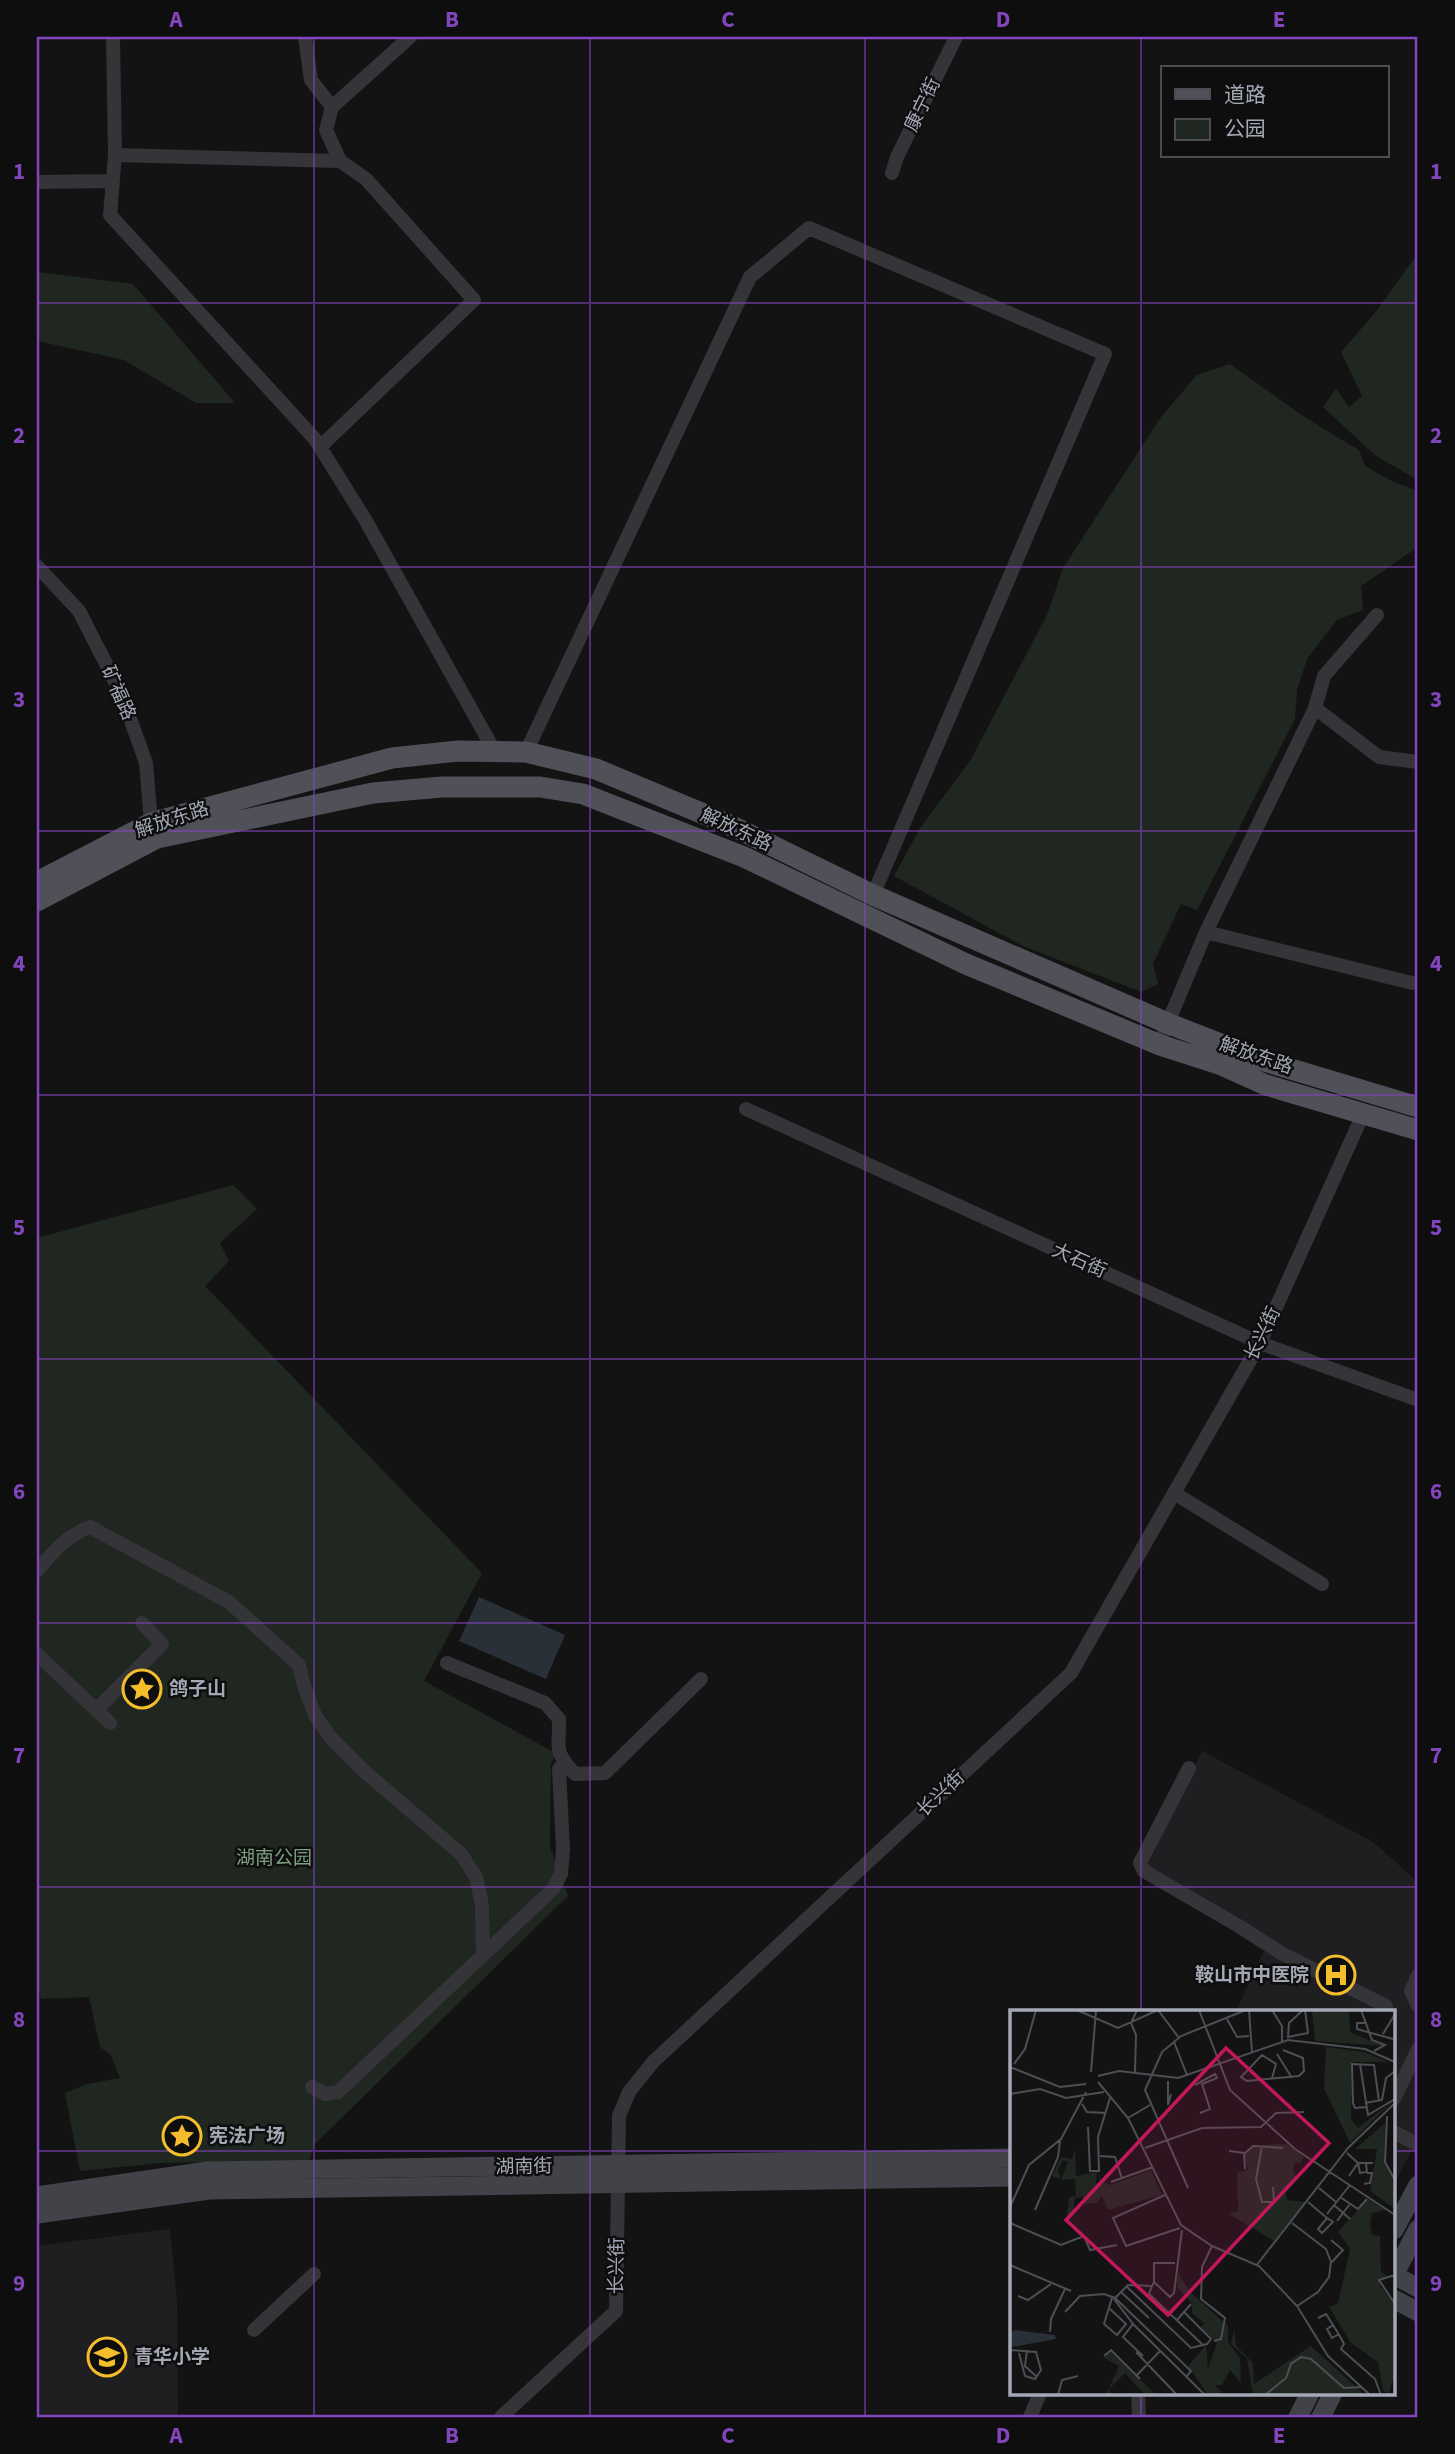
<svg xmlns="http://www.w3.org/2000/svg" width="1455" height="2454" viewBox="0 0 1455 2454" font-family="'Source Sans 3','Noto Sans SC',sans-serif">
	<style>
		.built { fill: #1f1f21 }
		.green { fill: #1f2720 }
		.water { fill: #293038 }
		.lines { fill: none; stroke-linecap: round; stroke-linejoin: round }
		.street { stroke: #343439; stroke-width: 14 }
		.secondary { stroke: #424349; stroke-width: 19 }
		.primary { stroke: #505158; stroke-width: 21 }
		.grid { fill: none; stroke: #8345bd; stroke-width: 2; stroke-opacity: 0.55 }
		.labels { text-anchor: middle; dominant-baseline: central; stroke-width: 5; stroke-linejoin: round; paint-order: stroke }
		.street-label { font-size: 19px; fill: #a4a8b5; stroke: #0e0e0f }
		.poi-label { font-size: 19px; font-weight: bold; fill: #a4a8b5; stroke: #0e0e0f; text-anchor: start }
		.park-label { font-size: 19px; fill: #7ba07f; stroke: #0e0e0f }
		.inset-road { fill: none; stroke: #4d4f54; stroke-width: 2 }
		.view { fill: #c2185b; fill-opacity: 0.15; stroke: #c2185b; stroke-width: 3.5 }
		.inset-edge { fill: none; stroke: #a4a8b5; stroke-width: 3.5 }
		.neatline { fill: none; stroke: #8345bd; stroke-width: 2.5 }
		.grid-label { font-size: 23px; text-anchor: middle; font-weight: bold; fill: #8345bd }
	</style>
	<rect width="100%" height="100%" fill="#131314"/>
	<path class="built" d="M 1202,1751 L 1373,1842 L 1418,1882 L 1418,2138 L 1394,2184 L 1394,2011 L 1236,2011 L 1270,1938 L 1147,1866 Z
		M 170,2229 L 177,2299 L 178,2417 L 37,2417 L 37,2246 Z"/>
	<path class="green" d="M 1416,256 L 1418,257 L 1418,480 L 1376,456 L 1323,407 L 1336,388 L 1349,407 L 1362,396 L 1341,352 L 1374,314 Z
		M 37,272 L 133,284 L 235,403 L 196,403 L 124,360 L 37,341 Z
		M 1230,364 L 1306,418 L 1359,450 L 1365,466 L 1392,481 L 1418,491 L 1418,547 L 1361,586 L 1363,610 L 1337,620 L 1307,659 L 1297,690 L 1295,719 L 1197,910 L 1181,904 L 1153,964 L 1158,984 L 1141,992 L 1023,946 L 894,876 L 920,828 L 970,761 L 1047,615 L 1063,568 L 1161,417 L 1197,375 Z
		M 233,1185 L 257,1209 L 220,1243 L 229,1261 L 205,1286 L 482,1573 L 424,1681 L 557,1754 L 551,1763 L 550,1847 L 568,1896 L 315,2144 L 309,2160 L 161,2163 L 80,2171 L 65,2093 L 87,2084 L 120,2078 L 110,2054 L 100,2047 L 89,1997 L 41,1999 L 37,1983 L 37,1238 Z"/>
	<path class="water" d="M 479,1597 L 565,1635 L 546,1679 L 459,1641 Z"/>
	<g class="lines">
		<path class="street" d="M 113,37 L 115,155
			M 305,37 L 311,80 L 332,107
			M 340,161 L 326,130 L 332,107 L 410,37
			M 892,173 L 897,157 L 956,37
			M 37,182 L 113,181
			M 320,447 L 474,300 L 366,179 L 340,161 L 115,155 L 110,215 L 314,438 L 320,447 L 366,521 L 495,752
			M 37,566 L 79,611 L 121,693 L 146,763 L 151,823 L 154,831
			M 1315,708 L 1379,757 L 1418,762
			M 526,752 L 750,277 L 809,228 L 1105,354 L 873,895
			M 1206,932 L 1412,983
			M 1164,1032 L 1206,932 L 1315,708 L 1324,676 L 1377,615
			M 746,1109 L 1260,1343 L 1418,1400
			M 1174,1493 L 1322,1584
			M 37,1571 C 53,1552 66,1536 90,1527 L 229,1602 L 299,1665 L 304,1686 L 315,1715 L 330,1737 L 365,1772 L 461,1854 L 476,1877 L 482,1905 L 483,1955
			M 37,1654 L 110,1723
			M 447,1663 L 545,1703 L 559,1719 C 560,1749 552,1749 575,1774 L 605,1773 L 701,1679
			M 96,1710 L 162,1644 L 142,1623
			M 1189,1768 L 1140,1863 L 1144,1871 L 1237,1925 L 1281,1953 L 1386,2006 L 1383,2011
			M 1418,1975 L 1411,1991 L 1418,2006
			M 312,2087 L 325,2094 L 338,2092 L 553,1889 L 561,1874 L 563,1849 L 559,1769 L 564,1763
			M 1394,2099 L 1418,2049
			M 1394,2132 L 1418,2145
			M 254,2330 L 314,2274
			M 1138,2393 L 1139,2417
			M 501,2417 L 616,2311 L 619,2116 L 629,2092 L 653,2062 L 1071,1673 L 1260,1343 L 1364,1112
			M 1030,2417 L 1040,2393"/>
		<path class="secondary" d="M 37,2196 L 208,2171 L 1012,2158
			M 37,2214 L 209,2190 L 1012,2177
			M 1394,2230 L 1418,2185
			M 1394,2275 L 1418,2229
			M 1394,2275 L 1418,2288
			M 1394,2299 L 1418,2312
			M 1298,2417 L 1310,2393
			M 1321,2417 L 1333,2393"/>
		<path class="primary" d="M 37,882 L 151,823 L 392,758 L 458,751 L 526,752 L 596,769 L 730,825 L 873,895 L 1167,1023 L 1264,1061 L 1418,1107
			M 37,901 L 157,838 L 373,793 L 442,787 L 540,787 L 583,794 L 744,857 L 966,964 L 1160,1045 L 1219,1064 L 1266,1085 L 1418,1130"/>
	</g>
	<path class="grid" d="M 314,37 L 314,2417M 590,37 L 590,2417M 865,37 L 865,2417M 1141,37 L 1141,2011M 37,303 L 1418,303M 37,567 L 1418,567M 37,831 L 1418,831M 37,1095 L 1418,1095M 37,1359 L 1418,1359M 37,1623 L 1418,1623M 37,1887 L 1418,1887M 37,2151 L 1012,2151M 1394,2151 L 1418,2151M 1141,2393 L 1141,2417"/>
	<defs>
		<symbol id="sight-ring" viewBox="-11 -11 22 22"><circle r="9.5" fill="#0e0e0f" stroke="#f3bd2c" stroke-width="1.5"/><path d="M0-6L1.8-2.2L6-1.7L2.9 1.2L3.7 5.4L0 3.3L-3.7 5.4L-2.9 1.2L-6-1.7L-1.8-2.2Z" fill="#f3bd2c"/></symbol>
		<symbol id="hospital-ring" viewBox="-11 -11 22 22"><circle r="9.5" fill="#0e0e0f" stroke="#f3bd2c" stroke-width="1.5"/><path d="M-5-5h3v3.5h4V-5h3V5h-3V1.5h-4V5h-3Z" fill="#f3bd2c"/></symbol>
		<symbol id="school-ring" viewBox="-11 -11 22 22"><circle r="9.5" fill="#0e0e0f" stroke="#f3bd2c" stroke-width="1.5"/><path d="M0-5L7-2L0 1L-7-2ZM-4 1L0 2.5L4 1V4Q0 6-4 4Z" fill="#f3bd2c"/></symbol>
	</defs>
	<g fill-rule="evenodd">
		<use href="#sight-ring" x="120" y="1667" width="44" height="44"/>
		<use href="#hospital-ring" x="1314" y="1953" width="44" height="44"/>
		<use href="#sight-ring" x="160" y="2114" width="44" height="44"/>
		<use href="#school-ring" x="85" y="2335" width="44" height="44"/>
	</g>
	<g class="labels">
		<g class="street-label">
			<text transform="translate(923 105) rotate(-64)">康宁街</text>
			<text transform="translate(118 693) rotate(66)">矿福路</text>
			<text transform="translate(172 820) rotate(-18)">解放东路</text>
			<text transform="translate(736 830) rotate(25)">解放东路</text>
			<text transform="translate(1256 1056) rotate(19)">解放东路</text>
			<text transform="translate(1079 1261) rotate(24)">大石街</text>
			<text transform="translate(1263 1334) rotate(-64)">长兴街</text>
			<text transform="translate(941 1794) rotate(-43)">长兴街</text>
			<text transform="translate(524 2167) rotate(-1)">湖南街</text>
			<text transform="translate(617 2266) rotate(-89)">长兴街</text>
		</g>
		<g class="poi-label">
			<text x="169" y="1689">鸽子山</text>
			<text x="1309" y="1975" text-anchor="end">鞍山市中医院</text>
			<text x="209" y="2136">宪法广场</text>
			<text x="134" y="2357">青华小学</text>
		</g>
		<g class="park-label">
			<text x="274" y="1858">湖南公园</text>
		</g>
	</g>
	<g transform="translate(1010 2010)">
		<rect width="385" height="385" fill="#131314"/>
		<path d="M 302,0 L 339,0 L 340,22 L 373,36 L 305,31 ZM 316,37 L 355,42 L 378,52 L 342,52 L 341,109 L 348,118 L 384,90 L 340,133 L 314,78 ZM 375,113 L 374,149 L 385,172 L 385,199 L 360,181 L 367,139 L 345,139 ZM 276,134 L 294,147 L 290,154 L 285,152 L 283,159 L 287,168 L 276,183 L 277,190 L 295,192 L 264,231 L 219,204 L 228,201 L 227,163 L 238,159 L 234,146 L 242,135 ZM 65,138 L 66,166 L 87,162 L 86,173 L 90,178 L 89,163 L 91,171 L 100,175 L 141,160 L 152,185 L 98,200 L 92,186 L 87,193 L 75,194 L 71,182 L 72,187 L 65,188 L 63,207 L 57,205 L 59,187 L 66,186 L 65,169 L 51,170 L 58,152 L 53,150 L 48,160 L 50,169 L 42,166 L 51,147 L 62,149 ZM 358,189 L 375,200 L 362,203 L 360,214 L 362,225 L 370,226 L 371,262 L 379,267 L 369,271 L 370,276 L 385,294 L 385,364 L 378,385 L 373,380 L 368,352 L 341,333 L 319,297 L 328,293 L 339,244 L 340,238 L 328,222 ZM 168,262 L 179,281 L 218,316 L 218,332 L 230,348 L 231,373 L 220,360 L 212,375 L 205,375 L 214,385 L 198,385 L 178,356 L 196,335 L 198,359 L 207,333 L 190,317 L 195,314 L 182,303 L 182,293 L 167,277 ZM 224,319 L 226,336 L 243,353 L 244,374 L 301,336 L 355,385 L 243,385 L 237,349 L 221,334 ZM 100,341 L 146,385 L 135,385 L 115,363 L 99,379 L 102,385 L 96,385 L 109,356 L 94,348 Z" fill="#1f2720"/>
		<path d="M 5,320 L 45,325 L 46,329 L 2,337 L 0,323 Z" fill="#293038"/>
		<path class="inset-road" d="M 67,0 L 108,18 L 148,0M 148,0 L 169,28M 189,0 L 220,80 L 285,139 L 385,205M 239,0 L 242,42M 262,0 L 272,16 L 272,32M 293,0 L 279,13 L 278,27 L 298,23 L 295,0M 351,0 L 362,30 L 375,35 L 364,41M 217,9 L 227,27 L 239,26M 357,13 L 347,13 L 347,19 L 383,29M 373,24 L 385,4M 164,32 L 177,65M 267,44 L 282,68M 4,54 L 15,39 L 26,0M 350,54 L 358,105 L 385,89M 0,57 L 50,77 L 76,74M 81,62 L 86,0M 125,62 L 126,25 L 121,13 L 127,0M 88,66 L 109,61 L 168,68 L 278,30 L 355,39 L 385,52M 262,68 L 266,54 L 252,45 L 231,67 L 237,71 L 289,66 L 294,61 L 293,48 L 273,40M 158,71 L 158,95 L 161,84M 88,72 L 118,108 L 171,215 L 202,236 L 249,256 L 287,296 L 318,346 L 360,385M 185,75 L 205,64 L 207,68 L 192,74 L 200,99 L 190,103M 0,84 L 30,79 L 56,88 L 94,82M 355,93 L 372,90 L 376,68 L 385,61M 72,94 L 77,102 L 96,103M 356,97 L 345,98 L 343,93 L 342,54 L 364,55 L 369,91M 377,106 L 375,152 L 385,170M 118,108 L 140,95M 78,117 L 80,161 L 89,161 L 88,127 L 100,88M 252,136 L 246,169 L 252,192 L 264,192 L 263,177M 135,138 L 192,118 L 251,117 L 266,103 L 294,102M 219,141 L 234,143 L 235,159M 337,143 L 348,153 L 350,163 L 357,162 L 356,153M 234,144 L 243,136 L 273,138M 90,146 L 105,147 L 112,169M 339,166 L 348,153 L 363,153M 101,172 L 143,157M 354,174 L 360,173 L 362,163 L 357,163M 178,178 L 135,80 L 152,42 L 171,26 L 236,0M 309,178 L 326,192M 155,185 L 103,208 L 116,236 L 170,218M 330,187 L 348,199 L 357,189M 298,192 L 317,208 L 323,212 L 312,223 L 308,219 L 317,208M 324,195 L 340,209M 0,197 L 19,155 L 51,129 L 76,82M 25,200 L 48,147 L 50,131M 317,204 L 340,175M 327,211 L 340,194M 0,213 L 51,235 L 74,226 L 80,240 L 107,235M 282,213 L 316,239 L 321,252 L 319,267 L 308,282 L 287,296M 321,230 L 333,240 L 322,252M 202,236 L 192,257 L 191,289 L 215,308 L 211,329 L 204,331M 165,253 L 144,253 L 144,272 L 160,287 L 164,283 L 172,220M 0,255 L 61,281M 246,256 L 338,138 L 385,93M 385,265 L 369,270 L 385,294M 142,276 L 139,284 L 193,335M 117,277 L 181,338 L 197,334 L 201,329 L 174,302M 111,282 L 139,308M 8,286 L 18,290 L 41,274M 105,288 L 181,361 L 176,367M 104,289 L 123,314 L 113,327 L 133,346M 99,298 L 116,314 L 107,325 L 94,314 L 102,288M 55,302 L 70,286 L 94,284 L 105,288 L 118,275 L 142,276 L 144,272M 308,308 L 316,304 L 323,315M 167,310 L 181,294M 122,313 L 195,385M 40,322 L 41,309 L 55,279M 329,324 L 322,328 L 317,319 L 323,315 L 331,328 L 334,334 L 331,339 L 365,369 L 371,385M 0,340 L 26,342 L 31,360 L 25,369 L 15,366 L 9,343M 17,340 L 15,356 L 27,367M 126,342 L 167,385M 94,346 L 101,340 L 130,369M 127,365 L 150,341M 48,385 L 52,370 L 68,366M 255,385 L 276,368 L 281,354 L 291,347 L 301,349 L 334,378 L 351,377"/>
		<path class="view" d="M 216,38 L 319,133 L 158,305 L 56,210 Z"/>
		<rect width="385" height="385" class="inset-edge"/>
	</g>
	<rect width="1455" height="2454" fill="none" stroke="#0e0e0f" stroke-width="77"/>
	<rect x="1161" y="66" width="228" height="91" fill="#0e0e0f" stroke="#4a4c51" stroke-width="2"/>
	<rect x="1175" y="89" width="35" height="10" fill="#505158" stroke="#4a4c51" stroke-width="2"/>
	<text x="1224" y="102" font-size="21" fill="#a4a8b5">道路</text>
	<rect x="1175" y="119" width="35" height="21" fill="#1f2720" stroke="#4a4c51" stroke-width="2"/>
	<text x="1224" y="136" font-size="21" fill="#a4a8b5">公园</text>
	<rect x="38" y="38" width="1378" height="2378" class="neatline"/>
	<g class="grid-label">
		<text x="176" y="27">A</text>
		<text x="452" y="27">B</text>
		<text x="728" y="27">C</text>
		<text x="1003" y="27">D</text>
		<text x="1279" y="27">E</text>
		<text x="19" y="179">1</text>
		<text x="1436" y="179">1</text>
		<text x="19" y="443">2</text>
		<text x="1436" y="443">2</text>
		<text x="19" y="707">3</text>
		<text x="1436" y="707">3</text>
		<text x="19" y="971">4</text>
		<text x="1436" y="971">4</text>
		<text x="19" y="1235">5</text>
		<text x="1436" y="1235">5</text>
		<text x="19" y="1499">6</text>
		<text x="1436" y="1499">6</text>
		<text x="19" y="1763">7</text>
		<text x="1436" y="1763">7</text>
		<text x="19" y="2027">8</text>
		<text x="1436" y="2027">8</text>
		<text x="19" y="2291">9</text>
		<text x="1436" y="2291">9</text>
		<text x="176" y="2443">A</text>
		<text x="452" y="2443">B</text>
		<text x="728" y="2443">C</text>
		<text x="1003" y="2443">D</text>
		<text x="1279" y="2443">E</text>
	</g>
</svg>
